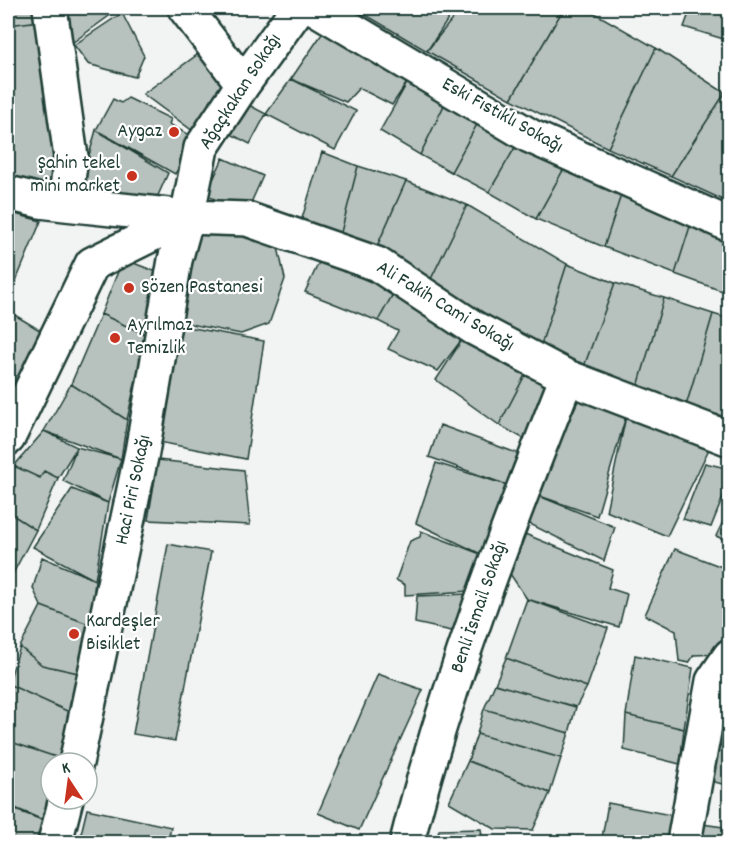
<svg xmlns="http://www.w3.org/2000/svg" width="737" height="850" viewBox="0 0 737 850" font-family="Dekko,sans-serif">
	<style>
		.building { fill: #b7c1bd; stroke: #1f3d34; stroke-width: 1.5 }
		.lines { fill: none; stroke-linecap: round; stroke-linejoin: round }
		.street-casing { stroke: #1f3d34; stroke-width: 38 }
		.street { stroke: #fff; stroke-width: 33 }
		.poi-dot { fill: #c8321e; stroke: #fff; stroke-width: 2 }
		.labels { text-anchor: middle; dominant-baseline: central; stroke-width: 4.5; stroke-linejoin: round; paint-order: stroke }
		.street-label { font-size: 20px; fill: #1f3d34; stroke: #fff }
		.poi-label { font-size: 20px; fill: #1f3d34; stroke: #fff; text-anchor: start }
	</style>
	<rect width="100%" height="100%" fill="#f2f3f3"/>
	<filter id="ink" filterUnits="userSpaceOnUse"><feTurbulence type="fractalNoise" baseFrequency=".0167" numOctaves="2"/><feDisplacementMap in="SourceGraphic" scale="12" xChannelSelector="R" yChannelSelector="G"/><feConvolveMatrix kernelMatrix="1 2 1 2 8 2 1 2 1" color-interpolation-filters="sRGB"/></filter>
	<g filter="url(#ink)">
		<path class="building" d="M 8,8 L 45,8 L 48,20 L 8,25 Z
			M 63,8 L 120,8 L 68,46 Z
			M 354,8 L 452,8 L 455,9 L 427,51 Z
			M 461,8 L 564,8 L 511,99 L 427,51 Z
			M 564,8 L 586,8 L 656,48 L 608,148 L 511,99 Z
			M 691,8 L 730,8 L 730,41 L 684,27 Z
			M 122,13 L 144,56 L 135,77 L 88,64 L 74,45 Z
			M 48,20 L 63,186 L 27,187 L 8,182 L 8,25 Z
			M 328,25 L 410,78 L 392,105 L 359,88 L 346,102 L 291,79 Z
			M 656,48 L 725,93 L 671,176 L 608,148 Z
			M 197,55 L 224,77 L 201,137 L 143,94 Z
			M 410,78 L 448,97 L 420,155 L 380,131 Z
			M 291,79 L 356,111 L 335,150 L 266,114 Z
			M 725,93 L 730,95 L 730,203 L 671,176 Z
			M 448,97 L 481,117 L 451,172 L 420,155 Z
			M 128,98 L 171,119 L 169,124 L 196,139 L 175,174 L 96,130 L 113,99 L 121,103 Z
			M 241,101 L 266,114 L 250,144 L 225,131 Z
			M 481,117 L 520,139 L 489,192 L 451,172 Z
			M 96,130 L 168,173 L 156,200 L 81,184 Z
			M 520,139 L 567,163 L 536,219 L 489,192 Z
			M 322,152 L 358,166 L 339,240 L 300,225 Z
			M 223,158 L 263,176 L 246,214 L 206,195 Z
			M 567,163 L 622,192 L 604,247 L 536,219 Z
			M 358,166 L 406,181 L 374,253 L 339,240 Z
			M 406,181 L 467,205 L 430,281 L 374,253 Z
			M 622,192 L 692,220 L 675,274 L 604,247 Z
			M 467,205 L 567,264 L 539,351 L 430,281 Z
			M 8,212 L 41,221 L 8,300 Z
			M 692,220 L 730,236 L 730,294 L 675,274 Z
			M 201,223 L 278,247 L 285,279 L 269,324 L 241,334 L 180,322 Z
			M 123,259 L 157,272 L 146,335 L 101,314 Z
			M 320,260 L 394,292 L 378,321 L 305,292 Z
			M 567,264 L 615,283 L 583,369 L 539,351 Z
			M 615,283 L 664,298 L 637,390 L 583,369 Z
			M 394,292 L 466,334 L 438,371 L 388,349 L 398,331 L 378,321 Z
			M 664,298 L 713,314 L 686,406 L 637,390 Z
			M 13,314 L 53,338 L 16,396 L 8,391 L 8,322 Z
			M 101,314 L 146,335 L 127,420 L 71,384 Z
			M 713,314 L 730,319 L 730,392 L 722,416 L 686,406 Z
			M 177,325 L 264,341 L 246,459 L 154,441 Z
			M 466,334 L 525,375 L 499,425 L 436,380 Z
			M 525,375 L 555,390 L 528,441 L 499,425 Z
			M 71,384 L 127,420 L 121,459 L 44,431 Z
			M 730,392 L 730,419 L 722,416 Z
			M 579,399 L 626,416 L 597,516 L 534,494 Z
			M 626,416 L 709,449 L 667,536 L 606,511 Z
			M 440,425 L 522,455 L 510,486 L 429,457 Z
			M 44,431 L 77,447 L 58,478 L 44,471 L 40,478 L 14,466 Z
			M 77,447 L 121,459 L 108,503 L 63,481 Z
			M 158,460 L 244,470 L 250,525 L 148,520 Z
			M 436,463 L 510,486 L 483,555 L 416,523 Z
			M 705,463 L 730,469 L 730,480 L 711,527 L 683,519 Z
			M 14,466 L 40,478 L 44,471 L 58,478 L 36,530 L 8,512 L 8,477 Z
			M 72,489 L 108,503 L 95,580 L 33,547 Z
			M 534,494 L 615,527 L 604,561 L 520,519 Z
			M 730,507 L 730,542 L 716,536 Z
			M 8,512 L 36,530 L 8,583 Z
			M 421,531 L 483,555 L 470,591 L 405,595 L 405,585 L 396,580 L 410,541 L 420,537 Z
			M 525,534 L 613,570 L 608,588 L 627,594 L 619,627 L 527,599 L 510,574 Z
			M 168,544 L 211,552 L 175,741 L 133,734 Z
			M 675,549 L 730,570 L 730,623 L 718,654 L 694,655 L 689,663 L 679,661 L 676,631 L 645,615 Z
			M 42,557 L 95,580 L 91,625 L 41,606 L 33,588 Z
			M 468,594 L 461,633 L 415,623 L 417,596 Z
			M 527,599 L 608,628 L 587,687 L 506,658 Z
			M 41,606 L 91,625 L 83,674 L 42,665 L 20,647 Z
			M 20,647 L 42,665 L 83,674 L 78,716 L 8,684 Z
			M 635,655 L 693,668 L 684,729 L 626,715 Z
			M 506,658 L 587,687 L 576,707 L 495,684 Z
			M 378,674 L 423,690 L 359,830 L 318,813 Z
			M 8,684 L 78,716 L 68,761 L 8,741 Z
			M 495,684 L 576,707 L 569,733 L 484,709 Z
			M 484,709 L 569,733 L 561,758 L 477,734 Z
			M 724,713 L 730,714 L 730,748 L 716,744 Z
			M 626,715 L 684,729 L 680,764 L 624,750 Z
			M 477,734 L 561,758 L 550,793 L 468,761 Z
			M 8,741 L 68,761 L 67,763 L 51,763 L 50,823 L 8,805 Z
			M 716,744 L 730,748 L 730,786 L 707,780 Z
			M 468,761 L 550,793 L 533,830 L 495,829 L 449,802 Z
			M 608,803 L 676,816 L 671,842 L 629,842 L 602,838 Z
			M 8,807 L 50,823 L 46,842 L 8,842 Z
			M 87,809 L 171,827 L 168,842 L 79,842 Z
			M 702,824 L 730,828 L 730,842 L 699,842 Z
			M 481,829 L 483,842 L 436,842 L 439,830 Z"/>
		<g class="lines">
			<defs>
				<path id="street" d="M 50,8 L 71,157 L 65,204
					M 185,8 L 243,84
					M 315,8 L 530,136 L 730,225
					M 8,193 L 40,201 L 65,204 L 187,217 L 247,219 L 377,264 L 474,328 L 567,377 L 730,439
					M 8,438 L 92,264 L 187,217
					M 76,763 L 142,452 L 175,260 L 187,217 L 201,148 L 243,84 L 298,8
					M 55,842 L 66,799
					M 407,842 C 447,683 507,529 567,377
					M 684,842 L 713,681 L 730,656"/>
			</defs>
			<use href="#street" class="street-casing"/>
			<use href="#street" class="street"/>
		</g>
	</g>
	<g class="poi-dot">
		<circle cx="174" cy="132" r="6"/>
		<circle cx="132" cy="176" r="6"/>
		<circle cx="129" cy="288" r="6"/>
		<circle cx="115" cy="338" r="6"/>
		<circle cx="74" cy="634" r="6"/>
	</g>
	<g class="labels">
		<g class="street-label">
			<text transform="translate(241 92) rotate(-57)">Ağaçkakan Sokağı</text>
			<text transform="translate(502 116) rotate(29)">Eski Fıstıklı Sokağı</text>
			<text transform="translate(445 307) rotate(31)">Ali Fakih Cami Sokağı</text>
			<text transform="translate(134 490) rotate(-78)">Haci Piri Sokağı</text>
			<text transform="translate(480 607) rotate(-71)">Benli İsmail Sokağı</text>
		</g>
		<g class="poi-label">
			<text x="162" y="132" text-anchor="end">Aygaz</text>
			<text x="120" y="164" text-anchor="end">Şahin tekel<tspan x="120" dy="23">mini market</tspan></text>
			<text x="141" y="288">Sözen Pastanesi</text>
			<text x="127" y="326">Ayrılmaz<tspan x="127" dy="23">Temizlik</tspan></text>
			<text x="86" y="622">Kardeşler<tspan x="86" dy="23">Bisiklet</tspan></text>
		</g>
	</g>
	<rect width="737" height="850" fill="none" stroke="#fff" stroke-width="30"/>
	<rect x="15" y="15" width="707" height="820" fill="none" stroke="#1f3d34" stroke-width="2" filter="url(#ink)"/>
	<g transform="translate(69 781) rotate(347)"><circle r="28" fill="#ffffff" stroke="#a5b1ae" stroke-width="1.5"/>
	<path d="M0-4.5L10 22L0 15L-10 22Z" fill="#c8321e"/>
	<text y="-9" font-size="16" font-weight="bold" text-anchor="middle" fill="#1f3d34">K</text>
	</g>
</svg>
